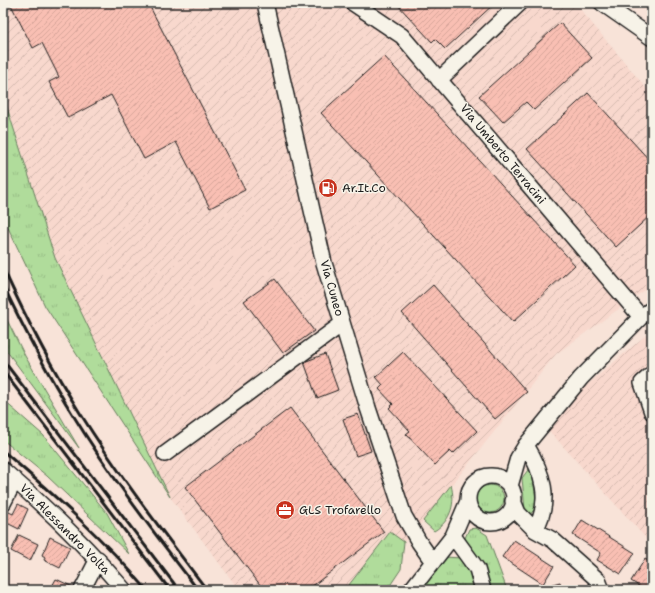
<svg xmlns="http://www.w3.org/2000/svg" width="655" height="593" viewBox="0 0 655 593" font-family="'Shantell Sans',sans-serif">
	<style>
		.industrial { fill: url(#industrial-furrows) }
		.grass { fill: url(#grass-tufts); stroke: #667c5c }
		.building { fill: url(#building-hatch); stroke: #1c1c1c }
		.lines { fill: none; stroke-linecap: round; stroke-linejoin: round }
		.minor-casing { stroke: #1c1c1c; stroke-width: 18 }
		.minor { stroke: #f7f3e8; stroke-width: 15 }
		.rail { stroke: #1c1c1c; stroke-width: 3 }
		.labels { text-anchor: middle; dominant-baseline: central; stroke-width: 3; stroke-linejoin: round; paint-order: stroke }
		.street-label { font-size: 12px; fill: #1c1c1c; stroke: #f7f3e8 }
		.poi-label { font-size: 12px; fill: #1c1c1c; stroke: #f7f3e8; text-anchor: start }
	</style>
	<defs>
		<pattern id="industrial-furrows" width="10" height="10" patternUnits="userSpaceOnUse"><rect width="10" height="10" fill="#f8d8cd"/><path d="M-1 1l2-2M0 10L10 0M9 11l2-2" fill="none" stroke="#d4b9af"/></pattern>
		<pattern id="grass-tufts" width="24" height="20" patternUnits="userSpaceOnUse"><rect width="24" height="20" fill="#b0dc9b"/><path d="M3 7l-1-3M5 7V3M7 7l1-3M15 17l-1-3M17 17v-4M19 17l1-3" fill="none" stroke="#97bc85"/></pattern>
		<pattern id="building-hatch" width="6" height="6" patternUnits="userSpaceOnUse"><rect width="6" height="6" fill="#f9bfb3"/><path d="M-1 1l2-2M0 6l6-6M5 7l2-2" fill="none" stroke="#d5a499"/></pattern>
	</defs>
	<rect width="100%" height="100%" fill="#f8e3d8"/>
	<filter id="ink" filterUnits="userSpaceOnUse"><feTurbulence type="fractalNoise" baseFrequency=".025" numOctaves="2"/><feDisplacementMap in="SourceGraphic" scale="8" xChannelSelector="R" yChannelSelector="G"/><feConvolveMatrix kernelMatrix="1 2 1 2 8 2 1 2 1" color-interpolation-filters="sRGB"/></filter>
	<g filter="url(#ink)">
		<path class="industrial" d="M 3,3 L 575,3 L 652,95 L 652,285 L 556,354 L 423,521 L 404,542 L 390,532 L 345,590 L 239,590 L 170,497 L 55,258 L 3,93 Z
			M 652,330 L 652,545 L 542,423 Z"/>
		<path class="grass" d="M 3,95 L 55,258 L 170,497 L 45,306 L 3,217 Z
			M 3,312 L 25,356 L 79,448 L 3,346 Z
			M 3,400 L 43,435 L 107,513 L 129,554 L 47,476 L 3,440 Z
			M 531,466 L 537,506 L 529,516 L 525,510 L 522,478 Z
			M 451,485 C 456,503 451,521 434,531 L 423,521 Z
			M476 499a14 14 0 1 1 28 0a14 14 0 1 1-28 0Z
			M 476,528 L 487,535 L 507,590 L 486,590 L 474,557 L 465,538 L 469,529 Z
			M 390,532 L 404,542 L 401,569 L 387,590 L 345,590 Z
			M 445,557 L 461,558 L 471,573 L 475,590 L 419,590 Z"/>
		<path class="building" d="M 10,3 L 148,3 L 245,190 L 210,208 L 176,142 L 144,159 L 111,95 L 68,118 L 49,82 L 59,77 L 42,43 L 33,48 Z
			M 396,3 L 495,3 L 445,49 L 435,39 L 432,42 Z
			M 560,23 L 592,58 L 534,110 L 526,102 L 503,122 L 479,96 Z
			M 384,56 L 575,265 L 513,322 L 321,113 Z
			M 588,93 L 652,163 L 652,214 L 616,247 L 527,149 Z
			M 275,279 L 314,331 L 283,353 L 244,301 Z
			M 433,285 L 527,392 L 495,419 L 402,313 Z
			M 403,352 L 477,431 L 453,454 L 450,451 L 435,465 L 406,434 L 410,431 L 389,408 L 393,404 L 379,389 L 383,385 L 376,377 Z
			M 325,354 L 338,390 L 317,398 L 304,362 Z
			M 290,408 L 384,532 L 307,590 L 264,590 L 185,487 Z
			M 358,414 L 371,451 L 356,456 L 343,419 Z
			M 18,504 L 28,509 L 19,529 L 3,521 L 3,509 L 13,514 Z
			M 582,520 L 635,553 L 621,574 L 597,560 L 601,553 L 573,535 Z
			M 19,535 L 38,544 L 30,561 L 11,551 Z
			M 50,537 L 70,547 L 60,568 L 44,560 L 45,557 L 42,555 Z
			M 514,540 L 554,566 L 543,584 L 502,557 Z
			M 645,559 L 652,563 L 652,578 L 651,580 L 652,580 L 652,590 L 645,590 L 631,581 Z
			M 56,579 L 73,587 L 71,590 L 50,590 Z
			M 560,582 L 562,590 L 548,590 L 546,586 Z"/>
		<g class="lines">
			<defs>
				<path id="minor" d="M 265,3 L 324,263 L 368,408 L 404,516 L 419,542 L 433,562
					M 353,3 L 402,36 L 641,317
					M 602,3 L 652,38
					M 439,80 L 520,3
					M 652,374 L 642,383 L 652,412
					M 526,445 C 543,473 552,500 535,530
					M 165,454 L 342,324
					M 3,470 C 46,507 87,547 124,590
					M468 499a23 23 0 1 1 46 0a23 23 0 1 1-46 0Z
					M 510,486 L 518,458 L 526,445 L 581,378 L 641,317 L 652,309
					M 513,501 L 518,513 L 535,530 L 553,540 L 598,580 L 602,590
					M 3,503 L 15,480
					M 453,536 L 477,569 L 483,590
					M 82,590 L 98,559
					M 411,590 L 453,536 L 468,501"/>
			</defs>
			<use href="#minor" class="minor-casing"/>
			<use href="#minor" class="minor"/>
			<path class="rail" d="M 3,268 C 26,318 51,367 80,413 C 118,474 163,532 207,590
				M 3,285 C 24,329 47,373 73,415 C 110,476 155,534 198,590
				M 3,360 L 179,590
				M 3,371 L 170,590
				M 3,451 C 53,494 104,539 147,590"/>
		</g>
	</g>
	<defs>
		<symbol id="fuel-disc" viewBox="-11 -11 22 22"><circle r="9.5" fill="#c8321e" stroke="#f7f3e8"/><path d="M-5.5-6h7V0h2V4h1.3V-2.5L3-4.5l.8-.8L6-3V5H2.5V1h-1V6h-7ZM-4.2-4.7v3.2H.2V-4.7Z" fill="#fff"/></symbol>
		<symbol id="office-disc" viewBox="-11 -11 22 22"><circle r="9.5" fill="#c8321e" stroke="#f7f3e8"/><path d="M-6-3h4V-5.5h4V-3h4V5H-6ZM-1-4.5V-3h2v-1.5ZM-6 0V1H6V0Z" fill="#fff"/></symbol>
	</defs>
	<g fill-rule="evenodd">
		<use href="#fuel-disc" x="317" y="177" width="22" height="22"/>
		<use href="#office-disc" x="274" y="499" width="22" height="22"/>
	</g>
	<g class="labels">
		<g class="street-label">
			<text transform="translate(503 154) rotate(50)">Via Umberto Terracini</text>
			<text transform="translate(332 288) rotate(74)">Via Cuneo</text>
			<text transform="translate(65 529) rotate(45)">Via Alessandro Volta</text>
		</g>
		<g class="poi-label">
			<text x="342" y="188">Ar.It.Co</text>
			<text x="299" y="510">GLS Trofarello</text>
		</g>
	</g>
	<rect width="655" height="593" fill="none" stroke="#f7f3e8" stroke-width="16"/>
	<rect x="8" y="8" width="639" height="577" fill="none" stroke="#1c1c1c" stroke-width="1.5" filter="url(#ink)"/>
</svg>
